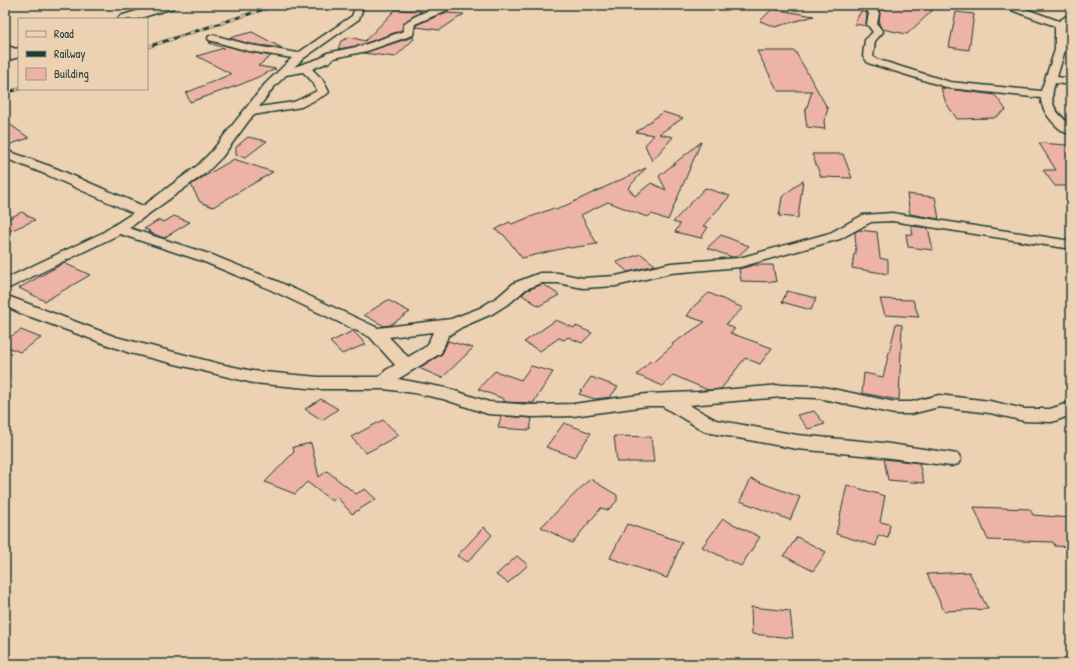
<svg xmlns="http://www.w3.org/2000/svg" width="1076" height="669" viewBox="0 0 1076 669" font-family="'Patrick Hand',sans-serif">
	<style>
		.building { fill: #edb3a7; stroke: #1f3d34 }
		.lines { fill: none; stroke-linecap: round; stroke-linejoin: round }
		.minor-casing { stroke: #1f3d34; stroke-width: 3 }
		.secondary-casing { stroke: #1f3d34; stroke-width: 3 }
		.minor { fill: #ecd1b3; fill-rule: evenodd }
		.secondary { fill: #ecd1b3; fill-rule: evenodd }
		.rail-casing { stroke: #1f3d34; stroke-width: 3 }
		.rail { stroke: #ecd1b3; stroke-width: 2; stroke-dasharray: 5.5; stroke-linecap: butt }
	</style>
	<rect width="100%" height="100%" fill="#ecd1b3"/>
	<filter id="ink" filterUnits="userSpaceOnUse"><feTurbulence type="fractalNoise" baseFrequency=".025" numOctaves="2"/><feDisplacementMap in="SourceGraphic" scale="8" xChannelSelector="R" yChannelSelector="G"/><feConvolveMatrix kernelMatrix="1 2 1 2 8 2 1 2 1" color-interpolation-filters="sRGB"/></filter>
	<g filter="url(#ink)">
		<path class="building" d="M 887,5 L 906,5 L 905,7 L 933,10 L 907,34 L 882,29 L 879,24 L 880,13 L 878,10 L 885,10 Z
			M 772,9 L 814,16 L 775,27 L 760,21 Z
			M 395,10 L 422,11 L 407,20 L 403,24 L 402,30 L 361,45 L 338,49 L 341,41 L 350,37 L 365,41 Z
			M 861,11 L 867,13 L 866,24 L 867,26 L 854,24 Z
			M 956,12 L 974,14 L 969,50 L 949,47 Z
			M 445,13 L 464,14 L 440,30 L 416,27 L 416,25 Z
			M 252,32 L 282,48 L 250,44 L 229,38 Z
			M 413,37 L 414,39 L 395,57 L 363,53 Z
			M 212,42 L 249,52 L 271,56 L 258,66 L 276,69 L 242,84 L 190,102 L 186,93 L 231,74 L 197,56 L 224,48 L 209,43 Z
			M 757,51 L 795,51 L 828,109 L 824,121 L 825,129 L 807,127 L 805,113 L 812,91 L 778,91 Z
			M 941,88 L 995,95 L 1006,110 L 994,118 L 957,119 L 946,103 Z
			M 663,112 L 683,118 L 659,134 L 673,137 L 652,161 L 645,145 L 654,135 L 636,132 Z
			M 5,121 L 29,138 L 5,146 Z
			M 248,137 L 267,141 L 246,157 L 236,155 L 236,147 Z
			M 701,142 L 668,220 L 652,214 L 647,217 L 608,202 L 581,215 L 597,244 L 570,248 L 569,247 L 522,258 L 504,235 L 495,230 L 509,222 L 512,224 L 554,208 L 556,210 L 646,168 L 628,188 L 635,196 L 651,183 L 666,190 L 659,176 Z
			M 1039,143 L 1067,145 L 1071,151 L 1071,193 L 1066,186 L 1055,186 L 1043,170 L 1056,170 Z
			M 812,154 L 843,154 L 852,178 L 821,177 Z
			M 234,159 L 273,172 L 213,207 L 200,202 L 191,185 L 205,176 Z
			M 803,180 L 798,218 L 779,216 L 782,197 Z
			M 705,188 L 730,196 L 703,226 L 708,227 L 701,238 L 675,232 L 680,224 L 673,222 Z
			M 907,194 L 935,197 L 939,219 L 910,214 Z
			M 22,212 L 35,220 L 5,233 L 5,220 Z
			M 174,216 L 190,222 L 164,238 L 148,232 L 150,231 L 144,229 L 159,220 L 164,222 Z
			M 911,226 L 928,228 L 933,250 L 908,247 L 906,234 L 913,235 Z
			M 859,230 L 877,232 L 880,258 L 888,260 L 888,274 L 852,268 L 854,254 L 856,254 L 855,232 Z
			M 721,235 L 749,246 L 737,257 L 732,257 L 707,248 Z
			M 641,254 L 655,265 L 628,272 L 616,262 Z
			M 64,263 L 90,275 L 45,301 L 19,288 Z
			M 754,265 L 773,265 L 776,282 L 741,281 L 739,269 Z
			M 543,284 L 559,295 L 539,306 L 522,295 L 527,290 Z
			M 787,291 L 816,298 L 811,310 L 782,302 Z
			M 709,293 L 743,308 L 726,324 L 735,329 L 730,333 L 772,348 L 760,364 L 745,358 L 721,389 L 708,390 L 673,375 L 663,386 L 637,375 L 650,361 L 653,362 L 673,345 L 672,344 L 705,322 L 687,316 L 694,306 Z
			M 880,299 L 913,300 L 919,317 L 885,315 Z
			M 388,300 L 410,312 L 390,325 L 384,326 L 364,315 Z
			M 556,320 L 574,328 L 576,326 L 592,333 L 582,343 L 568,337 L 564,340 L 559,338 L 540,351 L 524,342 Z
			M 896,324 L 902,325 L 899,400 L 862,393 L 864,373 L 883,377 Z
			M 21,330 L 41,338 L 20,352 L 5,346 L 5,340 Z
			M 353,331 L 366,344 L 342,354 L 330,342 Z
			M 448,341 L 473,348 L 442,378 L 419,368 L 442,354 Z
			M 531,366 L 553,372 L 535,400 L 534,403 L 504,402 L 504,399 L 478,389 L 495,371 L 521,380 Z
			M 591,377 L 618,387 L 610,397 L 595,399 L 579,394 Z
			M 321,399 L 338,409 L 322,420 L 305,409 Z
			M 814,411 L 825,424 L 808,429 L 797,415 Z
			M 501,416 L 532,418 L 530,430 L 498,428 Z
			M 383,420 L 399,435 L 366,453 L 351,437 Z
			M 564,423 L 591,433 L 575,457 L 546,447 Z
			M 614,436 L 651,437 L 654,462 L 617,462 Z
			M 311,443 L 319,477 L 327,471 L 356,494 L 365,489 L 376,499 L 352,514 L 337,497 L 332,501 L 307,482 L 295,494 L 265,482 L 294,452 L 293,447 Z
			M 884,459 L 919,463 L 924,483 L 888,480 Z
			M 590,479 L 617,495 L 617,501 L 608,510 L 601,508 L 572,543 L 541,527 Z
			M 751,479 L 800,497 L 790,520 L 740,501 Z
			M 847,485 L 885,496 L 880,522 L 890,524 L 888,538 L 878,535 L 876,546 L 836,534 Z
			M 974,507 L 1030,509 L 1033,515 L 1071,518 L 1071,547 L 1055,546 L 1053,542 L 988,540 Z
			M 723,519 L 760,537 L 741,566 L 702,547 Z
			M 627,524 L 682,542 L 667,578 L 610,558 Z
			M 484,527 L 492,535 L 468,562 L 457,556 Z
			M 797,537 L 826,552 L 813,571 L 784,556 Z
			M 517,556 L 528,565 L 508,583 L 496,575 Z
			M 969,572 L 988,609 L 944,611 L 927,574 Z
			M 751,607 L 790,611 L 793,638 L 752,634 Z"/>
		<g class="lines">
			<defs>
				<path id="minor" d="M 128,5 L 142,5 L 154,11 L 149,14 L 130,7 Z
					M 356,5 L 367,5 L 363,8 L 359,19 L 304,58 L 294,67 L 321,58 L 327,53 L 361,46 L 404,31 L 404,25 C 411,16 444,2 454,6 L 452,8 L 415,24 L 413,35 L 367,51 L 334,58 L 329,62 L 312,69 L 322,79 L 329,92 L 327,94 L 301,107 L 253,115 L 222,157 L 207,172 L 129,228 L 212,255 L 279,282 L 378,328 L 451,319 L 480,308 L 499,296 L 514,283 L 540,273 L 558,273 L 583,278 L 616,276 L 671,263 L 739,258 L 830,233 L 863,215 L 892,213 L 1071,241 L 1071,249 L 892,221 L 871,222 L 840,239 L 740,267 L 671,273 L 616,286 L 583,288 L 558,283 L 542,283 L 526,289 L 511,302 L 492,314 L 462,327 L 448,336 L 441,353 L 398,379 L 446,388 L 489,402 L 533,405 L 573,404 L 647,394 L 698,392 L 782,385 L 818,386 L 895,402 L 911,402 L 939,395 L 990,401 L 1024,409 L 1050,409 L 1071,402 L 1071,415 L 1052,422 L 1024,421 L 990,413 L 939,407 L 911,414 L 895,414 L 818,398 L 782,397 L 689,405 L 716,420 L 797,435 L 883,443 L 958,454 L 961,459 L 958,464 L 951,466 L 883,457 L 797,449 L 711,433 L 704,431 L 662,406 L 647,406 L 573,416 L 533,417 L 488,414 L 443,399 L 414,393 L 384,389 L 318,389 L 253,383 L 130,353 L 20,313 L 5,306 L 5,295 L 116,337 L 220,364 L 253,371 L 318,377 L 379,377 L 386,370 L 395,365 L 370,337 L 267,288 L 202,261 L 120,234 L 5,290 L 5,279 L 102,233 L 133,213 L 45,174 L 5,158 L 5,150 L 55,168 L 143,206 L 197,166 L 212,151 L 265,84 L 292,58 L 249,51 L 209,40 L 208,38 L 209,36 L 213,35 L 250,45 L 298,53 L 352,16 ZM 303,72 L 313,82 L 317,91 L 294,102 L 259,107 L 273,88 L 286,75 ZM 433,332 L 427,346 L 408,357 L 389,337 Z
					M 862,5 L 872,5 L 879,13 L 877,24 L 883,32 L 875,41 L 873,56 L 876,59 L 950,82 L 1041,91 L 1055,50 L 1055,26 L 1003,7 L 1001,5 L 1015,5 L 1059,21 L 1071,13 L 1071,21 L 1065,26 L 1065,50 L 1057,77 L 1071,79 L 1071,85 L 1055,83 C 1048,104 1055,112 1071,125 L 1071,135 C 1058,131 1041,112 1041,98 L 949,88 L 868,63 L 863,56 L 865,40 L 873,32 L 867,24 L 869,13 Z
					M 5,45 L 19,50 L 19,55 L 12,55 L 5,52 Z"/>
				<path id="secondary" d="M 156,5 L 175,5 L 173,8 L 137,19 L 118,19 L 120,16 Z
					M 19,48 L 19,57 L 5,61 L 5,52 Z"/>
			</defs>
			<use href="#minor" class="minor-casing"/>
			<use href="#secondary" class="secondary-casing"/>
			<use href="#minor" class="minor"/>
			<use href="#secondary" class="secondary"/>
			<defs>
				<path id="rail" d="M 147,47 L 277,5
					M 5,93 L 19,89"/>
			</defs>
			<use href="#rail" class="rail-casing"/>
			<use href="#rail" class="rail"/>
		</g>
	</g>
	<rect width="1076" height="669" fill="none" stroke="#ecd1b3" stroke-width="20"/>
	<rect x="10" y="10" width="1056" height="649" fill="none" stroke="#1f3d34" stroke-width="1.5" filter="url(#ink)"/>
	<rect x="18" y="18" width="130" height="72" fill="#ecd1b3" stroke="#9a9680"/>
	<rect x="26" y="31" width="20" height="6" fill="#ecd1b3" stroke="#9a9680"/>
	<text x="54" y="38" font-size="12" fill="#1f3d34">Road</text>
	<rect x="26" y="51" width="20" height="6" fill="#1f3d34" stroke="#9a9680"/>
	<text x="54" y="58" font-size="12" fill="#1f3d34">Railway</text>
	<rect x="26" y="68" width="20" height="12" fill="#edb3a7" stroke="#9a9680"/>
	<text x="54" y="78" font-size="12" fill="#1f3d34">Building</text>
</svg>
